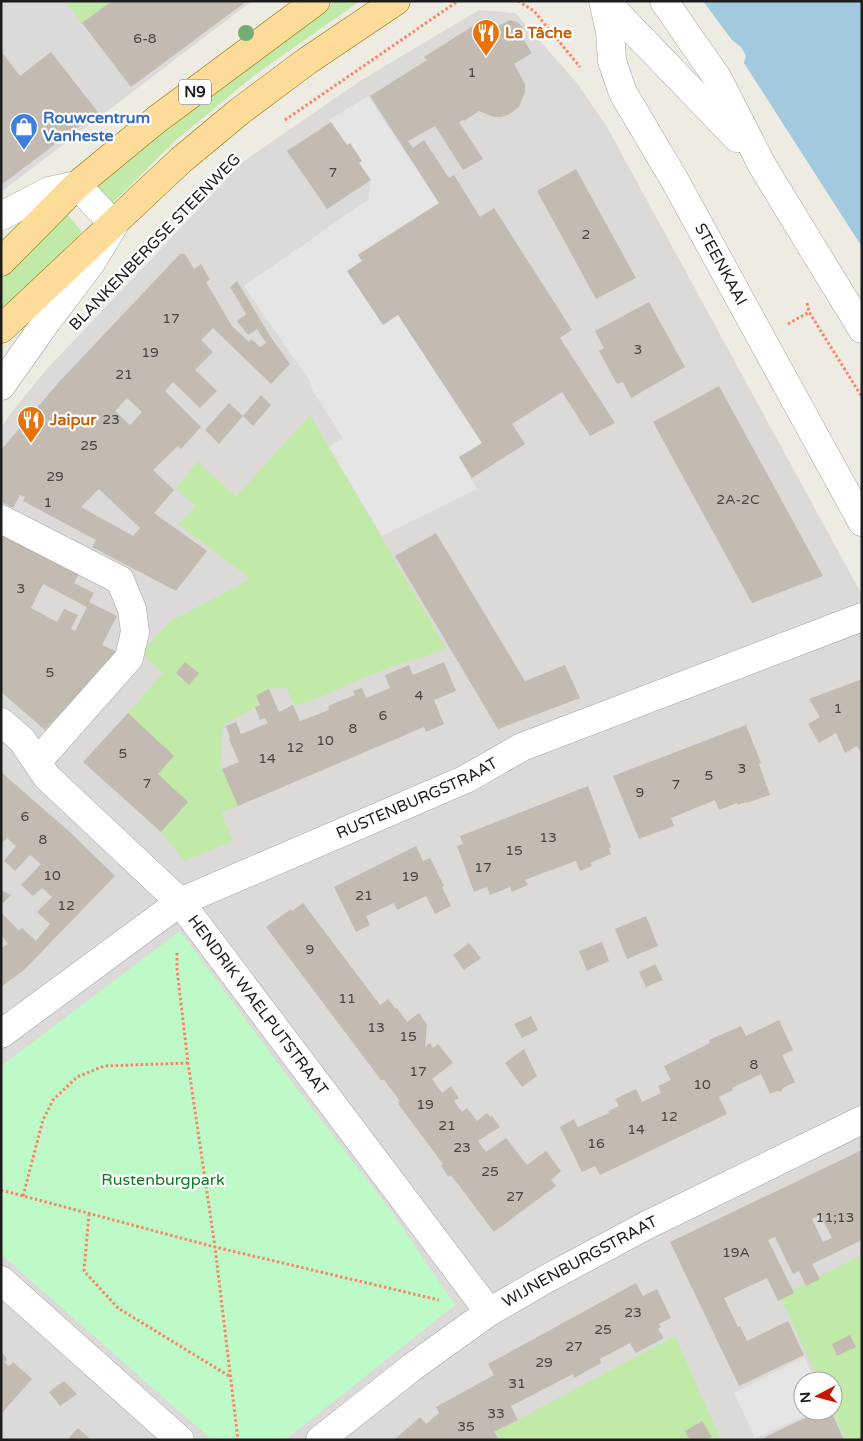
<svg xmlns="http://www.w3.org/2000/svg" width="863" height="1441" viewBox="0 0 863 1441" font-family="'Varela Round',sans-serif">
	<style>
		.residential { fill: #dbdad9; fill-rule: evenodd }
		.grass { fill: #c1e9a7 }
		.park { fill: #bdfac8 }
		.parking { fill: #e5e5e5 }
		.water { fill: #a2c9dd }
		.building { fill: #c3bab2; fill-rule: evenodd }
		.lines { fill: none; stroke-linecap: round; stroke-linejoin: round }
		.minor-casing { stroke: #a4a4a4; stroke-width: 29 }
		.major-casing { stroke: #957300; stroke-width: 29 }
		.path { stroke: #fb8466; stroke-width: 3; stroke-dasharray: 2.5 2.5; stroke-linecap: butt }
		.minor { stroke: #fff; stroke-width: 28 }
		.major { stroke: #fddb99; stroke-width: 28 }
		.tree { fill: #71ad77 }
		.labels { text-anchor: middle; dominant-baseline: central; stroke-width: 4.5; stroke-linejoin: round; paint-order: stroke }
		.number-label { font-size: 14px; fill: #464442 }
		.shield { fill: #fff; stroke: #616161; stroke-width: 1 }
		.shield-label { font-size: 15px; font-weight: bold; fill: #1d1d1d }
		.food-label { font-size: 16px; font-weight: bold; fill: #c56008; stroke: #fff; text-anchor: start }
		.shop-label { font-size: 16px; font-weight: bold; fill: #366cbe; stroke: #fff; text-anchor: start }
		.street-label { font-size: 16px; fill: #1d1d1d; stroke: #fff }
		.park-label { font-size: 16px; fill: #0a7b1f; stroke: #fff }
	</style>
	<rect width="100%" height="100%" fill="#eeebe2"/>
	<path class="residential" d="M 1,1 L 252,1 L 1,192 Z
		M 479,10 L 515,13 L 577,83 L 607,127 L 862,595 L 862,1440 L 1,1440 L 1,428 L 14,409 L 46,370 L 244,161 L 360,81 ZM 803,1381 L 833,1381 L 833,1411 L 803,1411 Z"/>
	<path class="grass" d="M 65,1 L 112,1 L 82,23 Z
		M 336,1 L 360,1 L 256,74 L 176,140 L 105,210 L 83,188 L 262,51 Z
		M 63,209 L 82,232 L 1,315 L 1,274 Z
		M 310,415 L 446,648 C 425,658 402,662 381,671 C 352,682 325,697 295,706 L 286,687 L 269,689 L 256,695 L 259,705 L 223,725 L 220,764 L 238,806 L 221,812 L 233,841 L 184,861 L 161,832 L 188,802 L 158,774 L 174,756 L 128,713 L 163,673 L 141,653 L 171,621 L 251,579 L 178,524 L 196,506 L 175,489 L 198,461 L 236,497 Z
		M 862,1255 L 862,1440 L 846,1440 L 833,1411 L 833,1381 L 819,1381 L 780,1296 Z
		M 675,1336 L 721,1440 L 498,1440 L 495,1432 Z"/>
	<path class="park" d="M 180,931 L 291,1081 L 394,1215 L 455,1305 L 285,1440 L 212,1440 L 1,1254 L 1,1066 Z"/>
	<path class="parking" d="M 368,96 L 439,203 L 358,254 L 362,261 L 347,271 L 383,325 L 398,315 L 482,443 L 459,457 L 477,489 L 382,536 L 329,447 L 343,438 L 309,385 L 311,383 L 244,286 L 369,199 L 370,180 L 359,163 L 362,161 L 350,143 L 347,145 L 329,120 Z
		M 804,1357 L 816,1381 L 803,1381 L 803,1411 L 816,1411 L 755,1438 L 734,1393 Z"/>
	<path class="water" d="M 703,1 L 862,1 L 862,247 L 744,63 L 746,56 L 741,47 L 732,40 Z"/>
	<path class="building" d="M 112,1 L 247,1 L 131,87 L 82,23 Z
		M 484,19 L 486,23 L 492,20 L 496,27 L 510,20 L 517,22 L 522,26 L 524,32 L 523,39 L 532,53 L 514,64 L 525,84 L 525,92 L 519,107 L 510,114 L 502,117 L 494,117 L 479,111 L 464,121 L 463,120 L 459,122 L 483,159 L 463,170 L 435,126 L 408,141 L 413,148 L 424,140 L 449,178 L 454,175 L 480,217 L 494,208 L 572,330 L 560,338 L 615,423 L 590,436 L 562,392 L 512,424 L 525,444 L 472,478 L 459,457 L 482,443 L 398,315 L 383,325 L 347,271 L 362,261 L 358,255 L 439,203 L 370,96 L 427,60 L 424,57 Z
		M 1,51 L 20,76 L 51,52 L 98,112 L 1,185 Z
		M 331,122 L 347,145 L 350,143 L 362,161 L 359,163 L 371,180 L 327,209 L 287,151 Z
		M 576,169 L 636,278 L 596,299 L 537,191 Z
		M 180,254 L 185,254 L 194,269 L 201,264 L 210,280 L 206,282 L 232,326 L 249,342 L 251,339 L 260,347 L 266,343 L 257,329 L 248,335 L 237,321 L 246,314 L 230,287 L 237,281 L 272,339 L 290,364 L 271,384 L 213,328 L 201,340 L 213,352 L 195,370 L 217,391 L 200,408 L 173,382 L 165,391 L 201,427 L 181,449 L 178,446 L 153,470 L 174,490 L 154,513 L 207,551 L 176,591 L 92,547 L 96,540 L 23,501 L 25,497 L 20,495 L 13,508 L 1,502 L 1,450 L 59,382 ZM 127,398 L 142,412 L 130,425 L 115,411 ZM 99,489 L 140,528 L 133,536 L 81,507 Z
		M 649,302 L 685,367 L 631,398 L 623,382 L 617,384 L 599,351 L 604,348 L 595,331 Z
		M 719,386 L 823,576 L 752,603 L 653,422 Z
		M 261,395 L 271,405 L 253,426 L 243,416 Z
		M 229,403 L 243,416 L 219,444 L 205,430 Z
		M 1,527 L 81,570 L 74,583 L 94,593 L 89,602 L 117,616 L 102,645 L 117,652 L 45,730 L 1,692 ZM 43,584 L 87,607 L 75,631 L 71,629 L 78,615 L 64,609 L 57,622 L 31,608 Z
		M 436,533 L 525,681 L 565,665 L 580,698 L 498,729 L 395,556 Z
		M 185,662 L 199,673 L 189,685 L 176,673 Z
		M 444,662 L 456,691 L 434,700 L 444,724 L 426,732 L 424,727 L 238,806 L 222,769 L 239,762 L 229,739 L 230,738 L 226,726 L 236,722 L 241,734 L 268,723 L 265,718 L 260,720 L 255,707 L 260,705 L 256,695 L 269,689 L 279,712 L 293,705 L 300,721 L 329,710 L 328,706 L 355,695 L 353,691 L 362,688 L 366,698 L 390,688 L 385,675 L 409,665 L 413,675 Z
		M 862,679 L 862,754 L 857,746 L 845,753 L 836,733 L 819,743 L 808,724 L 820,717 L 809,699 Z
		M 128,713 L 174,756 L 158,774 L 188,802 L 161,832 L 83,762 Z
		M 746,725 L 761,763 L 759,764 L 770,795 L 746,803 L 745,802 L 738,805 L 737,803 L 719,810 L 715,800 L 671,818 L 674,826 L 639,839 L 613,776 Z
		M 1,772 L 71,833 L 115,876 L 25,969 L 1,987 L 1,948 L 8,944 L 1,934 L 1,912 L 19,931 L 22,928 L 36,941 L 50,924 L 37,912 L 52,897 L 42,888 L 33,896 L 21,885 L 41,864 L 30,855 L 15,871 L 4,861 L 16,846 L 7,838 L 1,844 Z
		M 588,786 L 611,847 L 609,848 L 611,854 L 590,863 L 592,866 L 580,871 L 576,861 L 543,873 L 525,880 L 528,885 L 512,892 L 510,887 L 490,895 L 487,887 L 474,892 L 457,846 L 463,844 L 460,836 Z
		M 416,846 L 423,861 L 430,858 L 444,886 L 442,887 L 451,906 L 435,914 L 426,896 L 397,910 L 394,903 L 366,916 L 370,925 L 356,932 L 334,887 Z
		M 1,890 L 11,895 L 1,905 Z
		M 303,903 L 380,1005 L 388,999 L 396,1009 L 397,1008 L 407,1022 L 419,1013 L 427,1025 L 425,1047 L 430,1043 L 433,1048 L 438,1044 L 453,1063 L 432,1079 L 442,1093 L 451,1086 L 459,1098 L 454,1101 L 462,1112 L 467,1108 L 477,1121 L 487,1113 L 490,1117 L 492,1116 L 500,1127 L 478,1141 L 486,1152 L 506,1138 L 527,1165 L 546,1151 L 561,1171 L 551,1180 L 556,1186 L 494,1232 L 451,1175 L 449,1177 L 441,1166 L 443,1164 L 399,1105 L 398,1102 L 400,1101 L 384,1080 L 381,1080 L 266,927 L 291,909 L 292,911 Z
		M 646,916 L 658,946 L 627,959 L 615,929 Z
		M 602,942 L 609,961 L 587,971 L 579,951 Z
		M 469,943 L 481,958 L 464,970 L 453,955 Z
		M 655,964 L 663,980 L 646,987 L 639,972 Z
		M 531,1016 L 538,1030 L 522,1038 L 514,1024 Z
		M 779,1020 L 793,1050 L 782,1055 L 795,1082 L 783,1088 L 781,1092 L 777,1091 L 770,1094 L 761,1074 L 732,1088 L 733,1090 L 719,1097 L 727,1114 L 600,1175 L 595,1166 L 582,1172 L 560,1127 L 574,1119 L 578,1127 L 609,1113 L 608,1111 L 619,1106 L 615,1099 L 636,1089 L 642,1102 L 661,1093 L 658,1086 L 671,1080 L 664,1066 L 710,1043 L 709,1040 L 741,1026 L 746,1036 Z
		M 524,1049 L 537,1076 L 522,1087 L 505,1063 Z
		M 862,1150 L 862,1240 L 812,1264 L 820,1279 L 806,1286 L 799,1271 L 793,1274 L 775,1237 L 768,1240 L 794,1293 L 778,1301 L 767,1278 L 724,1298 L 738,1327 L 740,1326 L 747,1341 L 788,1321 L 804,1355 L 739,1386 L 670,1242 ZM 820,1215 L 832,1238 L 823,1242 L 812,1219 Z
		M 636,1283 L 643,1296 L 657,1289 L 671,1318 L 659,1324 L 661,1327 L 658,1329 L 664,1338 L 636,1353 L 630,1343 L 600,1359 L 601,1363 L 574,1378 L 573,1374 L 511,1406 L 518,1420 L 494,1432 L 498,1438 L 494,1440 L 394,1440 L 420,1417 L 426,1424 L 439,1413 L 436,1407 L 494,1375 L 488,1364 Z
		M 850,1335 L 856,1347 L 837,1356 L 832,1344 Z
		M 1,1352 L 6,1357 L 7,1360 L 4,1362 L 9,1366 L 13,1362 L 32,1379 L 1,1414 Z
		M 64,1381 L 77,1394 L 60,1406 L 49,1392 Z
		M 820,1411 L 831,1411 L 844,1440 L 759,1440 Z
		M 702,1421 L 712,1437 L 706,1440 L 690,1440 L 685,1431 Z
		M 78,1428 L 91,1440 L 67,1440 Z"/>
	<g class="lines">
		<defs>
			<g id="minor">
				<path id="s1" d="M 603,1 L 610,31 L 612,61 L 623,93 L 674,179 L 862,522"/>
				<path d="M 605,1 L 737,138"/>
				<path d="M 664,1 L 718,79 L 763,167 L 862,329"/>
				<path d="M 1,216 L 49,191 L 77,185 L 114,225 L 91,263 L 47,321 L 1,386"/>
				<path d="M 1,519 L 120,580 L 132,609 L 135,632 L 129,658 L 37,762"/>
				<path id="s2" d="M 1,722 L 22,740 L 47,777 L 180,902 L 489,1312"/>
				<path id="s3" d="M 1,1034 L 180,902 L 466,779 L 522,747 L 862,617"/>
				<path d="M 1,1280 L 180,1440"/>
				<path id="s4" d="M 320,1440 L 411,1368 L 489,1312 L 546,1279 L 647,1225 L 862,1120"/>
			</g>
			<path id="major" d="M 1,262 L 77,185 L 156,120 L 316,1
				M 1,329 L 181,160 L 240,111 L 307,61 L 396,1"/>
		</defs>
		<use href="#minor" class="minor-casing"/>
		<use href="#major" class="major-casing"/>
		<path class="path" d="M 518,1 L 534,11 L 580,67
			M 285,120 L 458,1
			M 124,272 L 208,181
			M 807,303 L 809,312 L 862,397
			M 788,324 L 809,312
			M 177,953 L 177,969 L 188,1063 L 215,1247 L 238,1440
			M 1,1190 L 215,1247 L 439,1300
			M 23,1196 L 43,1120 L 53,1100 L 77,1077 L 104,1066 L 188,1063
			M 89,1214 L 84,1271 L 118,1308 L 229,1376"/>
		<use href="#minor" class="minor"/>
		<use href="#major" class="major"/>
	</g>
	<circle class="tree" cx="246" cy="33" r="8"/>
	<defs>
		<symbol id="restaurant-pin" viewBox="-11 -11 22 30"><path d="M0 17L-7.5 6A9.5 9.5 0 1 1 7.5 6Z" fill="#e8710a" stroke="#fff"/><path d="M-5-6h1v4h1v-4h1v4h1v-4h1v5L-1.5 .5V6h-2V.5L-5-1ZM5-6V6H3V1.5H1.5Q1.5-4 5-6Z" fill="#fff"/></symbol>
		<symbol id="shop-pin" viewBox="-11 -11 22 30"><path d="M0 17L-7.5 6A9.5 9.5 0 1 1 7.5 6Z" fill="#3f7fe0" stroke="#fff"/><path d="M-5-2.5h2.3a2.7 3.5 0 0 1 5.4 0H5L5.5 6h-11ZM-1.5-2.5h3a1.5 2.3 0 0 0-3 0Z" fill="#fff"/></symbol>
	</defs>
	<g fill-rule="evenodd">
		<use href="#restaurant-pin" x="470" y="17" width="32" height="43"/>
		<use href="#shop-pin" x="8" y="111" width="32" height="43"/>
		<use href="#restaurant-pin" x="15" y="404" width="32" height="43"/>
	</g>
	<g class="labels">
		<g class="number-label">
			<text x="145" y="38">6-8</text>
			<text x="472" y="72">1</text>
			<text x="333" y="172">7</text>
			<text x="586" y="234">2</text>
			<text x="171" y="318">17</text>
			<text x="638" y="349">3</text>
			<text x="150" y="352">19</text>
			<text x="124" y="374">21</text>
			<text x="111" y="419">23</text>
			<text x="89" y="445">25</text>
			<text x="55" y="476">29</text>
			<text x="738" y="499">2A-2C</text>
			<text x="48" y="502">1</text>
			<text x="21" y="588">3</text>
			<text x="50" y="672">5</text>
			<text x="419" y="695">4</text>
			<text x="838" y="708">1</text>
			<text x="383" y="715">6</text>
			<text x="353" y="728">8</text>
			<text x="325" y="740">10</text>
			<text x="295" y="747">12</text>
			<text x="123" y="753">5</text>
			<text x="267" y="758">14</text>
			<text x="742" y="768">3</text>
			<text x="709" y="775">5</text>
			<text x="147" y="783">7</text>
			<text x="676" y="784">7</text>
			<text x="640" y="792">9</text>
			<text x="25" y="816">6</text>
			<text x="548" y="837">13</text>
			<text x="43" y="839">8</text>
			<text x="514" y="850">15</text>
			<text x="483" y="867">17</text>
			<text x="52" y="875">10</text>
			<text x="410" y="876">19</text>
			<text x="364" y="895">21</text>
			<text x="66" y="905">12</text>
			<text x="310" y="949">9</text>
			<text x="347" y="998">11</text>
			<text x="376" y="1027">13</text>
			<text x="408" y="1036">15</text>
			<text x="754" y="1064">8</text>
			<text x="418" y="1071">17</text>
			<text x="702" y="1084">10</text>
			<text x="425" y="1104">19</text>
			<text x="669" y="1116">12</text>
			<text x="447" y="1125">21</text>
			<text x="636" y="1129">14</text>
			<text x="596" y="1143">16</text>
			<text x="462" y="1147">23</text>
			<text x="490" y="1171">25</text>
			<text x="515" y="1196">27</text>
			<text x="835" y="1217">11;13</text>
			<text x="736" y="1252">19A</text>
			<text x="633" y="1312">23</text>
			<text x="603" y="1329">25</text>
			<text x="574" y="1346">27</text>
			<text x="544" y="1362">29</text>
			<text x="517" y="1383">31</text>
			<text x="496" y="1413">33</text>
			<text x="466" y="1426">35</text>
		</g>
		<rect class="shield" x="179" y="79.5" width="32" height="25" rx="4"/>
		<g class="shield-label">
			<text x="195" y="92">N9</text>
		</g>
		<g class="food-label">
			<text x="505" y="33">La Tâche</text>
			<text x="50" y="420">Jaipur</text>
		</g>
		<g class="shop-label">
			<text x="43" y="118">Rouwcentrum<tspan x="43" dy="18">Vanheste</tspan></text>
		</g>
		<g class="street-label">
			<text transform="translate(155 242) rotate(-46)">BLANKENBERGSE STEENWEG</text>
			<text stroke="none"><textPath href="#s1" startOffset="292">STEENKAAI</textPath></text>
			<text stroke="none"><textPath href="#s3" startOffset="481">RUSTENBURGSTRAAT</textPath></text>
			<text stroke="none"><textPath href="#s2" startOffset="384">HENDRIK WAELPUTSTRAAT</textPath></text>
			<text stroke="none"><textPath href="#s4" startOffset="316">WIJNENBURGSTRAAT</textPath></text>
		</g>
		<g class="park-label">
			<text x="163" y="1180">Rustenburgpark</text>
		</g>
	</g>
	<rect width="863" height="1441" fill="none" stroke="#1d1d1d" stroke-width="5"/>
	<g transform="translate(818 1396) rotate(264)"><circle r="24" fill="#ffffff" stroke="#a5a5a5"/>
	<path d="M0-4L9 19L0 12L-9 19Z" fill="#c91400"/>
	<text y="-8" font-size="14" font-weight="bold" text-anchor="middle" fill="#1d1d1d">N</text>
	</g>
</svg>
